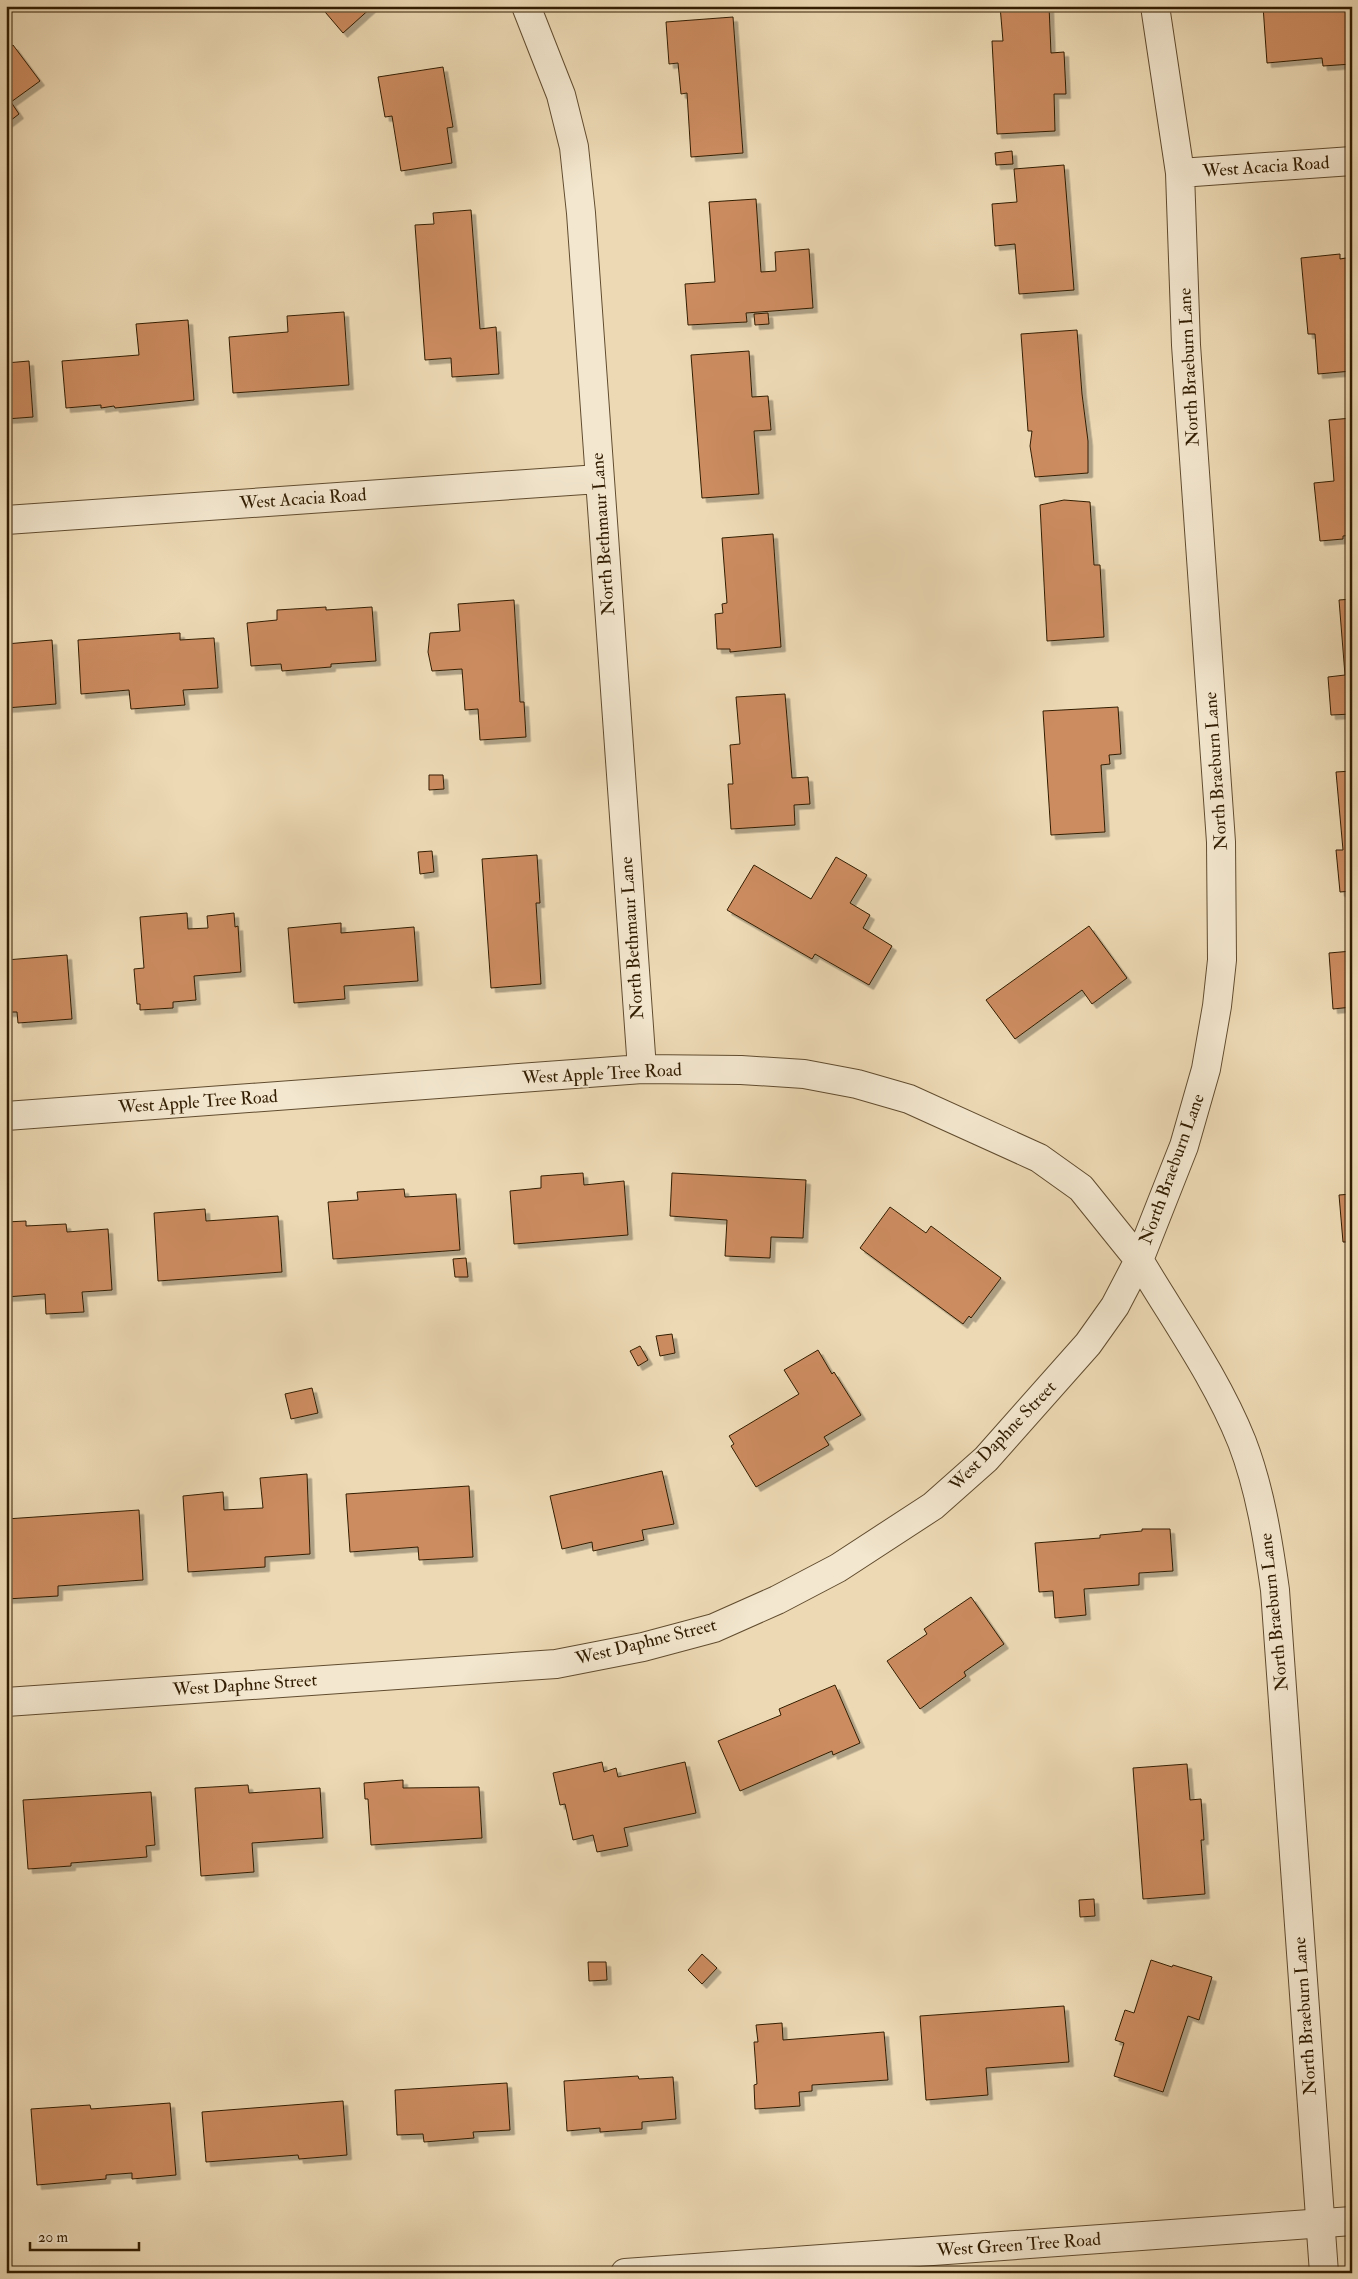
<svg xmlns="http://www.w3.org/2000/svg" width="1358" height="2279" viewBox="0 0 1358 2279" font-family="'IM FELL Double Pica',serif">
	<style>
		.building { fill: #cc8c61; stroke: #321d02; filter: url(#shadow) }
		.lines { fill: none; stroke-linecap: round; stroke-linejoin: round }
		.minor-casing { stroke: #614c2f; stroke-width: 30 }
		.tertiary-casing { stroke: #614c2f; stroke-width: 30 }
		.minor { stroke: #f3e7cf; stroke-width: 28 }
		.tertiary { stroke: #f3e7cf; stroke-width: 28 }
		.labels { text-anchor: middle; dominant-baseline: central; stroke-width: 4; stroke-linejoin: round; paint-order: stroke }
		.street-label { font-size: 18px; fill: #321d02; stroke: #f3e7cf }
	</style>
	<defs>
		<filter id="shadow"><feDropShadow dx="4.5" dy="4.5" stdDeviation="0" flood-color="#0004"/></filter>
	</defs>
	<rect width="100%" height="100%" fill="#eddab5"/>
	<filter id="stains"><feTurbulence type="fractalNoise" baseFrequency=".004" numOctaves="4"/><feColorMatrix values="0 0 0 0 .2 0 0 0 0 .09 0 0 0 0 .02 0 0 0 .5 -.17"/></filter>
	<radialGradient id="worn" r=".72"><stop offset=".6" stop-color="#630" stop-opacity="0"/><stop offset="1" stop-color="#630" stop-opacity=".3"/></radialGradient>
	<path class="building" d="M 320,6 L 373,6 L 343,33 Z
		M 1000,6 L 1049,6 L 1051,53 L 1064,52 L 1066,94 L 1054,94 L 1055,131 L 997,134 L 992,41 L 1003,41 Z
		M 1263,6 L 1352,6 L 1352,64 L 1323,66 L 1322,58 L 1267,63 Z
		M 733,17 L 743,153 L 691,157 L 687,93 L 681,94 L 678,63 L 669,64 L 666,22 Z
		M 13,45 L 40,81 L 11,102 L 19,114 L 6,124 L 6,50 Z
		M 443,67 L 453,127 L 447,128 L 452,163 L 401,171 L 392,116 L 385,117 L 378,77 Z
		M 1012,151 L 1013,164 L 996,165 L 995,153 Z
		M 1064,165 L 1074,290 L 1019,294 L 1015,244 L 995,246 L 992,204 L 1017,202 L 1014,169 Z
		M 756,199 L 761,272 L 776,271 L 775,252 L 809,249 L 813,308 L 746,313 L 747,322 L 688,325 L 685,284 L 715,282 L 709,202 Z
		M 471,210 L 480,329 L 496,327 L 499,374 L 452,377 L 451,358 L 425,360 L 415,225 L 434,224 L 433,213 Z
		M 1340,254 L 1340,259 L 1352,257 L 1352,371 L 1318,374 L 1315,334 L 1308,334 L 1301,258 Z
		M 344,312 L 349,385 L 233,393 L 229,337 L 288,332 L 287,316 Z
		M 768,313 L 769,324 L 755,325 L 754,314 Z
		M 188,320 L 194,400 L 115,408 L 114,406 L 101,408 L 101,405 L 66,408 L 62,361 L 139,355 L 136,324 Z
		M 1077,330 L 1082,394 L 1088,441 L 1088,473 L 1035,477 L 1030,446 L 1032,431 L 1028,431 L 1021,334 Z
		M 749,351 L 752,397 L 768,396 L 771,430 L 754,431 L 759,494 L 702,498 L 691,355 Z
		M 29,361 L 33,417 L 6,419 L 6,363 Z
		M 1352,418 L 1352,535 L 1343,536 L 1343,539 L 1320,541 L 1314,483 L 1334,481 L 1329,420 Z
		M 1064,500 L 1090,502 L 1094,565 L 1100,565 L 1104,637 L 1047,641 L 1040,505 Z
		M 773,534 L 781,647 L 730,652 L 730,649 L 717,649 L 715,614 L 723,613 L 722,604 L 727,603 L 722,538 Z
		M 1352,599 L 1352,714 L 1331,715 L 1328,677 L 1345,675 L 1339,600 Z
		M 514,600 L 520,702 L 524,702 L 526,737 L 480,740 L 478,709 L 465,710 L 462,669 L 432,671 L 428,652 L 430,633 L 460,631 L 458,604 Z
		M 326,607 L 326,610 L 372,607 L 376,661 L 331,664 L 331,667 L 282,671 L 281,664 L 251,666 L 247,623 L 277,620 L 277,610 Z
		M 180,633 L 180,640 L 214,638 L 218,688 L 183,690 L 185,705 L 131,709 L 129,690 L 81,694 L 78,640 Z
		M 52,640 L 56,704 L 6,708 L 6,644 Z
		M 785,694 L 792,778 L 808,777 L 810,804 L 794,805 L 795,825 L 731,829 L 728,784 L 733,784 L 730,745 L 740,744 L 736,697 Z
		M 1118,707 L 1121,754 L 1109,755 L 1110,764 L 1101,765 L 1105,832 L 1051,835 L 1043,711 Z
		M 1352,771 L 1352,891 L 1340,892 L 1336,850 L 1343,850 L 1336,772 Z
		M 429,775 L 443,775 L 444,789 L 429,790 Z
		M 432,851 L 434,872 L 420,874 L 418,852 Z
		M 537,855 L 540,903 L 536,903 L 541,984 L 491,988 L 482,859 Z
		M 836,857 L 867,875 L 850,903 L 870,915 L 863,928 L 892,946 L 869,985 L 815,954 L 812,959 L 727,910 L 754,865 L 811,899 Z
		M 187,913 L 188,929 L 208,928 L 207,916 L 234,913 L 235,927 L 238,926 L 241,972 L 194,976 L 196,1000 L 173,1002 L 173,1008 L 140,1010 L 140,1004 L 137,1004 L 134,969 L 144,968 L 140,917 Z
		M 341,923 L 341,933 L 414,927 L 418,981 L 344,986 L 345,999 L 294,1003 L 288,928 Z
		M 1089,926 L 1127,978 L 1092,1004 L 1082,990 L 1015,1039 L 986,1000 Z
		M 1352,951 L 1352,1007 L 1333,1009 L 1329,953 Z
		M 67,955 L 72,1019 L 18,1023 L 17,1012 L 6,1012 L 6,960 Z
		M 583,1173 L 584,1185 L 624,1181 L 628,1235 L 514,1244 L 510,1191 L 541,1188 L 541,1176 Z
		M 672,1173 L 806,1180 L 803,1238 L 771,1237 L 770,1258 L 725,1256 L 727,1220 L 670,1216 Z
		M 404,1189 L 405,1197 L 456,1194 L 460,1250 L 333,1259 L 328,1202 L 358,1200 L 357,1192 Z
		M 1352,1194 L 1352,1242 L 1343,1242 L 1339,1195 Z
		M 890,1207 L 926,1233 L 931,1226 L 1001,1278 L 971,1318 L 969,1316 L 963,1324 L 860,1248 Z
		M 205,1209 L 206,1221 L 278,1216 L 282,1272 L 158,1281 L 154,1213 Z
		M 26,1221 L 26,1226 L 66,1224 L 67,1232 L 108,1229 L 112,1290 L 82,1292 L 84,1312 L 46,1314 L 45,1294 L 6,1297 L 6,1222 Z
		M 466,1258 L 468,1277 L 455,1277 L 453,1259 Z
		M 672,1334 L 675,1353 L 660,1356 L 656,1336 Z
		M 640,1346 L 648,1360 L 638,1366 L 630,1351 Z
		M 818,1350 L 832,1374 L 834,1372 L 861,1415 L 824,1437 L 829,1445 L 756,1487 L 731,1446 L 734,1444 L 729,1436 L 799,1394 L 784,1370 Z
		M 312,1388 L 318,1413 L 291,1419 L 285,1394 Z
		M 662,1471 L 674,1524 L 642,1530 L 644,1540 L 593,1551 L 592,1542 L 562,1549 L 550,1496 Z
		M 307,1474 L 310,1554 L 265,1557 L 265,1567 L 188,1572 L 183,1496 L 223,1492 L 224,1510 L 263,1508 L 260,1478 Z
		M 469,1486 L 473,1557 L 419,1560 L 418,1547 L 350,1552 L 346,1494 Z
		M 139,1510 L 143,1580 L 58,1586 L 58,1596 L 6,1599 L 6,1519 Z
		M 1142,1529 L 1170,1529 L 1173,1571 L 1139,1573 L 1139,1585 L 1084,1589 L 1086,1615 L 1055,1618 L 1053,1591 L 1039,1592 L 1035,1543 L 1100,1538 L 1100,1535 L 1142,1531 Z
		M 971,1597 L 1004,1644 L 964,1672 L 966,1676 L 920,1709 L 887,1661 L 927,1634 L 924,1629 Z
		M 835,1685 L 860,1743 L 833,1755 L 832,1751 L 740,1791 L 718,1741 L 781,1715 L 779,1709 Z
		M 602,1762 L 604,1772 L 616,1768 L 618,1777 L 685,1762 L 696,1813 L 624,1828 L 628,1846 L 597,1852 L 593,1835 L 573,1840 L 565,1804 L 560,1805 L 553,1773 Z
		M 1187,1764 L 1190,1800 L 1201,1799 L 1204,1840 L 1201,1840 L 1205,1894 L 1143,1899 L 1133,1768 Z
		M 403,1780 L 403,1788 L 479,1787 L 482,1838 L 371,1845 L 368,1799 L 365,1799 L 364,1783 Z
		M 248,1785 L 249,1793 L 320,1788 L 323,1838 L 252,1843 L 254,1872 L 201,1876 L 195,1788 Z
		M 151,1792 L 155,1845 L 146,1846 L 147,1857 L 71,1863 L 71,1866 L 28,1869 L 23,1800 Z
		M 1094,1899 L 1095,1916 L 1080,1917 L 1079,1900 Z
		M 702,1954 L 717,1968 L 702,1984 L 688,1970 Z
		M 1151,1960 L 1172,1967 L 1173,1965 L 1212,1977 L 1199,2020 L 1188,2016 L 1163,2092 L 1114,2076 L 1124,2043 L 1115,2040 L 1125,2010 L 1134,2013 Z
		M 588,1962 L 606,1962 L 607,1980 L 589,1981 Z
		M 1064,2006 L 1069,2062 L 986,2068 L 988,2095 L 926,2100 L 920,2016 Z
		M 782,2023 L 783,2040 L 884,2032 L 888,2080 L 812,2085 L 812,2091 L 799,2092 L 800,2106 L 755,2109 L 754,2085 L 757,2084 L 754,2042 L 758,2042 L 756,2025 Z
		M 638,2076 L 639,2079 L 673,2077 L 676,2119 L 642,2122 L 642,2129 L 600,2132 L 600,2128 L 567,2131 L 564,2081 Z
		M 507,2083 L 510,2130 L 473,2132 L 474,2138 L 424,2142 L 423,2134 L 397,2135 L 395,2090 Z
		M 343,2101 L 347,2155 L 299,2159 L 298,2155 L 206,2162 L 202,2112 Z
		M 170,2103 L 176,2175 L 132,2179 L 132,2173 L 106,2175 L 106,2179 L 37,2185 L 31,2109 L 90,2105 L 91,2109 Z"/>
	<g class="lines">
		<defs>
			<path id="minor" d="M 526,6 L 561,95 L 574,147 L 581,213 L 642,1069
				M 1155,6 L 1180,173 L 1186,345 L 1221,842 L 1222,960 L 1217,1006 L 1206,1069 L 1184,1146 L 1139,1260 C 1174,1319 1216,1377 1242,1442 C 1260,1489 1268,1540 1275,1590 L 1324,2273
				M 1180,173 L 1352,161
				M 6,520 L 599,479
				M 6,1116 L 642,1069 L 741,1070 L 804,1074 L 857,1084 L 909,1099 L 1039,1158 L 1081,1188 L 1139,1260 L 1115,1306 L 1088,1344 L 986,1459 L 933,1506 L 838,1568 L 777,1600 L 714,1628 L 643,1647 L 556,1664 L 6,1702"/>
			<path id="tertiary" d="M 625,2273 L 1352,2221"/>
		</defs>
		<use href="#minor" class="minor-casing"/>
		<use href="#tertiary" class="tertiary-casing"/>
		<use href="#minor" class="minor"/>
		<use href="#tertiary" class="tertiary"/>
	</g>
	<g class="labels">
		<g class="street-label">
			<text transform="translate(1266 167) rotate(-4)">West Acacia Road</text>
			<text transform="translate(1189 367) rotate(-93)">North Braeburn Lane</text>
			<text transform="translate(303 499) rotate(-4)">West Acacia Road</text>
			<text transform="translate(603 534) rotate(-94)">North Bethmaur Lane</text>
			<text transform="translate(1216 771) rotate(-94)">North Braeburn Lane</text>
			<text transform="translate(632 938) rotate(-94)">North Bethmaur Lane</text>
			<text transform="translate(602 1074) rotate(-3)">West Apple Tree Road</text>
			<text transform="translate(198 1102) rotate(-4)">West Apple Tree Road</text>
			<text transform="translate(1172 1169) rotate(-70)">North Braeburn Lane</text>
			<text transform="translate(1003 1436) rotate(-46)">West Daphne Street</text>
			<text transform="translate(1274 1612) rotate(-96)">North Braeburn Lane</text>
			<text transform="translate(646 1642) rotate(-14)">West Daphne Street</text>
			<text transform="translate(245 1685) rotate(-4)">West Daphne Street</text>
			<text transform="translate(1305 2016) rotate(-94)">North Braeburn Lane</text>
			<text transform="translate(1019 2245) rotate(-4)">West Green Tree Road</text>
		</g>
	</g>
	<rect width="1358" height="2279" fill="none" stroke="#eddab5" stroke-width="25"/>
	<rect x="8" y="8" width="1343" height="2264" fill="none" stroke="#321d02" stroke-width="2.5"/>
	<rect x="12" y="12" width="1333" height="2254" fill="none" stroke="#321d02"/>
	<path d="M30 2242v8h109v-8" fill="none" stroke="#321d02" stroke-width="2.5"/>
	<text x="38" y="2242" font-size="15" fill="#321d02" stroke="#f3e7cf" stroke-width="4" paint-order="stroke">20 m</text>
	<rect width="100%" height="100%" filter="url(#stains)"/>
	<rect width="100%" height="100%" fill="url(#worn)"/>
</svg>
